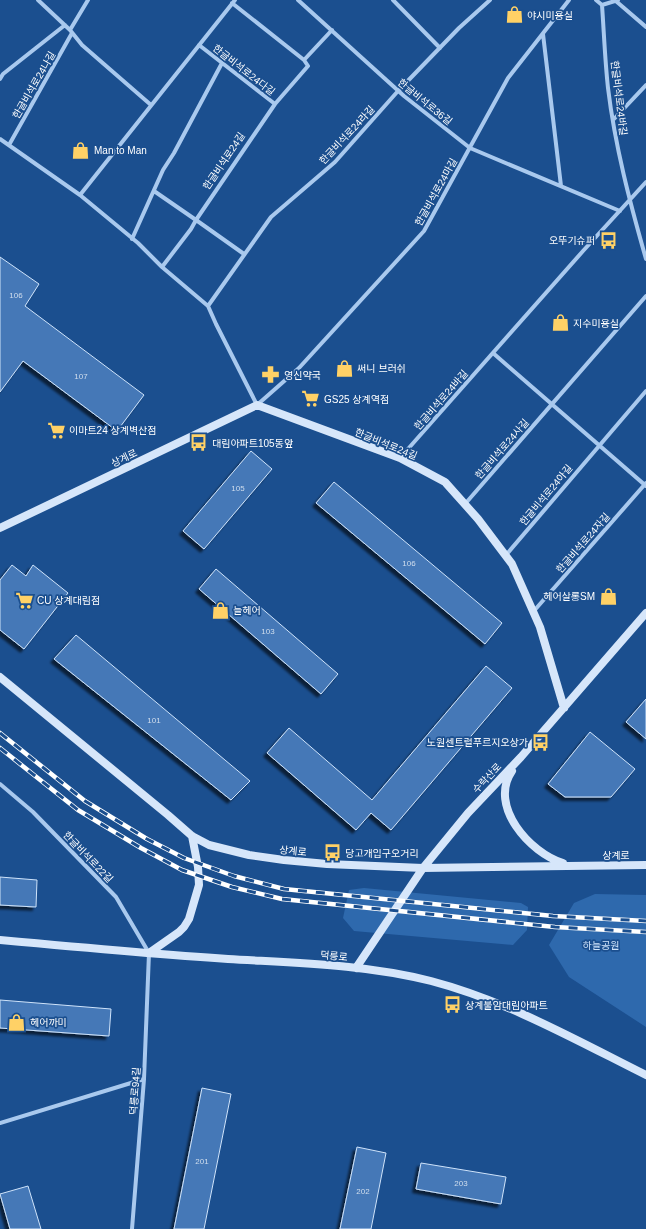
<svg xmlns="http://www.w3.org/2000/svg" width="646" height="1229" viewBox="0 0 646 1229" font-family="Arial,'Noto Sans KR',sans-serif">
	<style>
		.green { fill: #2e69ad }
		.building { fill: #4478b7; stroke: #cfe3fa; filter: url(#shadow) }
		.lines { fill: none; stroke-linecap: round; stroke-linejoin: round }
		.street { stroke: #a9c9ee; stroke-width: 4 }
		.secondary { stroke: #d6e6fa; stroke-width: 8 }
		.rail-casing { stroke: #fff; stroke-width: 4.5 }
		.rail { stroke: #1b4f8f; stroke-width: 3; stroke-dasharray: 9; stroke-linecap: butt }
		.labels { text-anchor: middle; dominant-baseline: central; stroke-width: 3.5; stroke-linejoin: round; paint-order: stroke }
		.number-label { font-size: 8px; fill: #d0dded }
		.poi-label { font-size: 10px; fill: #fff; stroke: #1b4f8f; text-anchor: start }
		.street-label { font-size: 10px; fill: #fff; stroke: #1b4f8f }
		.park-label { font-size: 10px; fill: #cfe3fa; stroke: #1b4f8f }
	</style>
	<defs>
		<filter id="shadow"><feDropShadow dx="-3.5" dy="3.5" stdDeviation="1" flood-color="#0009"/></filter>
	</defs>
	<rect width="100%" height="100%" fill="#1b4f8f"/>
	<path class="green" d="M 364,888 L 521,903 L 528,907 L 527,930 L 513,945 L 354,931 L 343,918 L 349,890 Z
		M 595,894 L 646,895 L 646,1027 L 569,977 L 549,945 L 574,903 Z"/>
	<path class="building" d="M 0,257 L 39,284 L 25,306 L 144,395 L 117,431 L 23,361 L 0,392 Z
		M 251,451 L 272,469 L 204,549 L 183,531 Z
		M 334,482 L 502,623 L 485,644 L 316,503 Z
		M 12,565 L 26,576 L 33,565 L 68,593 L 24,649 L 0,630 L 0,580 Z
		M 216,569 L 338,674 L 321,694 L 199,589 Z
		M 76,635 L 250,781 L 231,800 L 54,659 Z
		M 486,666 L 512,688 L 391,830 L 371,813 L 356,830 L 267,753 L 289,728 L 372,800 Z
		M 646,699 L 646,739 L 626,722 Z
		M 590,732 L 635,769 L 611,797 L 565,797 L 548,784 Z
		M 0,877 L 37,880 L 36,907 L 0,905 Z
		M 0,1000 L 111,1009 L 109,1036 L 0,1028 Z
		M 202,1088 L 231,1094 L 204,1229 L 174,1229 Z
		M 357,1147 L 386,1153 L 371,1229 L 340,1229 Z
		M 421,1163 L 506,1177 L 501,1204 L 416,1189 Z
		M 28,1186 L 41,1229 L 10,1229 L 0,1194 Z"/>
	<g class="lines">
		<path class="street" d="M 38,0 L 70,30 L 82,45 L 151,105
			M 298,0 L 404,96 L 470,148 L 620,211
			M 393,0 L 440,48
			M 596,0 L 602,5 C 604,33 605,61 608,88 C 615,146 630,203 646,259
			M 617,2 L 646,27
			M 602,5 L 618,0
			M 70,30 L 88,0
			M 543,34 L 561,186
			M 199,45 L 275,104
			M 304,60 L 332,30
			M 0,79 L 3,74 L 65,25
			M 613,120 L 646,85
			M 0,139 L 80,195 L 138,243 L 162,267 L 208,306 L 216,324 L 257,405 L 299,368 L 424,231 L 508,78 L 569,0
			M 9,145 L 72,33
			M 154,191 L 196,220 L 244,254
			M 80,195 L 235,0
			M 132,239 L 163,170 L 174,153 L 222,63
			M 162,267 L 191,229 L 196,220 L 275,104 L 308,66 L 304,60 L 232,3
			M 208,306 L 271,217 L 335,162 L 398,91 L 459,28 L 490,0
			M 493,353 L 646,486
			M 400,458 L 583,251 L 646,182
			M 465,504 L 646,296
			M 506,555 L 646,391
			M 533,612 L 646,483
			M 0,784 L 33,812 L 116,897 L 149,953 L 144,1079 L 132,1229
			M 0,1123 L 144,1079"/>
		<path class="secondary" d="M 0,528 L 257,405 L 400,458 L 445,482 L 478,519 L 512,564 L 540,627 L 564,708
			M 0,677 L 168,815 L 192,836 L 209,845 L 249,855 L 284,860 L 327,864 L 423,868 L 646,865
			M 512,771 C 488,806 530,853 563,863
			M 0,940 C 76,947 152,954 228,959 C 295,963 365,964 431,981 C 507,1001 576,1040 646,1075
			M 149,953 L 179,932 L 184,927 L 189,919 L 199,885 L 198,867 L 192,836
			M 356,968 L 423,868 L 468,813 L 521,757 L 646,613"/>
		<defs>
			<path id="rail" d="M 0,733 L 85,801 L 147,839 L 184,858 L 234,876 L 284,889 L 553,916 L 646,921
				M 0,748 L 78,810 L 141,848 L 182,870 L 232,887 L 282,899 L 555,927 L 646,932"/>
		</defs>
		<use href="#rail" class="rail-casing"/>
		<use href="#rail" class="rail"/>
	</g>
	<defs>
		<symbol id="shop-bare" viewBox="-9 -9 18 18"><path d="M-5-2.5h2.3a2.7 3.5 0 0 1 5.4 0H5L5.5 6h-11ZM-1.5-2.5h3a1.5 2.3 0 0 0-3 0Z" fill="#ffd166" stroke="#1b4f8f" stroke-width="2.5" paint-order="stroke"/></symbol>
		<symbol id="bus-bare" viewBox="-9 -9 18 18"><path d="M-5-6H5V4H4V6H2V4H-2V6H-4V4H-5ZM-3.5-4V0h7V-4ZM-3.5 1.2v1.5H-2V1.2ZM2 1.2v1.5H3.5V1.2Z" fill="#ffd166" stroke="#1b4f8f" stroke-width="2.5" paint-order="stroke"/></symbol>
		<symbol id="pharmacy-bare" viewBox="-9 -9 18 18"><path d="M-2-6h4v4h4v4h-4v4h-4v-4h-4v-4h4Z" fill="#ffd166" stroke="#1b4f8f" stroke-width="2.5" paint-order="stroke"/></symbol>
		<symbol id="supermarket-bare" viewBox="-9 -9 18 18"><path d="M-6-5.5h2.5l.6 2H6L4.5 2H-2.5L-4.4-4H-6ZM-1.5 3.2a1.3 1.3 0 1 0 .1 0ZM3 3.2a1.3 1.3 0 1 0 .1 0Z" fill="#ffd166" stroke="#1b4f8f" stroke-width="2.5" paint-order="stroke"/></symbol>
	</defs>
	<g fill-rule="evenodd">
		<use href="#shop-bare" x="502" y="2" width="25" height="25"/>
		<use href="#shop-bare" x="68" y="138" width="25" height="25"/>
		<use href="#bus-bare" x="596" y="228" width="25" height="25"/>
		<use href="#shop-bare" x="548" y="310" width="25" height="25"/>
		<use href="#shop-bare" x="332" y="356" width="25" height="25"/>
		<use href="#pharmacy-bare" x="258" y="362" width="25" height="25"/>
		<use href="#supermarket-bare" x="298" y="386" width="25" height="25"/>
		<use href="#supermarket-bare" x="44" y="418" width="25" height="25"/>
		<use href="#bus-bare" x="186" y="430" width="25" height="25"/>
		<use href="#shop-bare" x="596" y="584" width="25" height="25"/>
		<use href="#supermarket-bare" x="12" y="588" width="25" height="25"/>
		<use href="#shop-bare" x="208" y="598" width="25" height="25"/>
		<use href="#bus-bare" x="528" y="730" width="25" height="25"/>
		<use href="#bus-bare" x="320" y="840" width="25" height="25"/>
		<use href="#bus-bare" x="440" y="992" width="25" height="25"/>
		<use href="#shop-bare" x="4" y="1010" width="25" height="25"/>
	</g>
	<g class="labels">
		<g class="number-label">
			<text x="16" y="295">106</text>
			<text x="81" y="376">107</text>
			<text x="238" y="488">105</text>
			<text x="409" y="563">106</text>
			<text x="268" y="631">103</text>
			<text x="154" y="720">101</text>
			<text x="202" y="1161">201</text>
			<text x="461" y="1183">203</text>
			<text x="363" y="1191">202</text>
		</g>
		<g class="poi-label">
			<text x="527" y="15">야시미용실</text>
			<text x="94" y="150">Man to Man</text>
			<text x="595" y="240" text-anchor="end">오뚜기슈퍼</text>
			<text x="573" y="323">지수미용실</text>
			<text x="357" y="368">써니 브러쉬</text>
			<text x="284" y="375">영신약국</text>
			<text x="324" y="399">GS25 상계역점</text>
			<text x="69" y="430">이마트24 상계벽산점</text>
			<text x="212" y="443">대림아파트105동앞</text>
			<text x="595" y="596" text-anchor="end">헤어살롱SM</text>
			<text x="37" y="600">CU 상계대림점</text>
			<text x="233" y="610">늘헤어</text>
			<text x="528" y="742" text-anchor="end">노원센트럴푸르지오상가</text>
			<text x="345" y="853">당고개입구오거리</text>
			<text x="465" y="1005">상계불암대림아파트</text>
			<text x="30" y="1022">헤어까미</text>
		</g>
		<g class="street-label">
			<text transform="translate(244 70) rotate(38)">한글비석로24다길</text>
			<text transform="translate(34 85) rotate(-60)">한글비석로24나길</text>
			<text transform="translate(619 98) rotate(83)">한글비석로24바길</text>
			<text transform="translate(425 102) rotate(39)">한글비석로36길</text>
			<text transform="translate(347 135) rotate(-47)">한글비석로24라길</text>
			<text transform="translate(224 161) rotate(-56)">한글비석로24길</text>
			<text transform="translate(436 192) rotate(-61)">한글비석로24마길</text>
			<text transform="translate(441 400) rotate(-49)">한글비석로24바길</text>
			<text transform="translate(386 444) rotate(22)">한글비석로24길</text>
			<text transform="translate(502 449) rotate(-49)">한글비석로24사길</text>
			<text transform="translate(124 458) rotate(-26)">상계로</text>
			<text transform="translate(546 495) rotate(-50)">한글비석로24아길</text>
			<text transform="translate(583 543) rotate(-49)">한글비석로24자길</text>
			<text transform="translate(487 778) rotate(-47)">수락산로</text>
			<text transform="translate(293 851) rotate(5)">상계로</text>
			<text x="616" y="855">상계로</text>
			<text transform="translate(88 857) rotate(46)">한글비석로22길</text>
			<text transform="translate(334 956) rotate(5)">덕릉로</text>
			<text transform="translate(135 1091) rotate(-86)">덕릉로94길</text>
		</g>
		<g class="park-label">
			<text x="601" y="945">하늘공원</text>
		</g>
	</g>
</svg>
